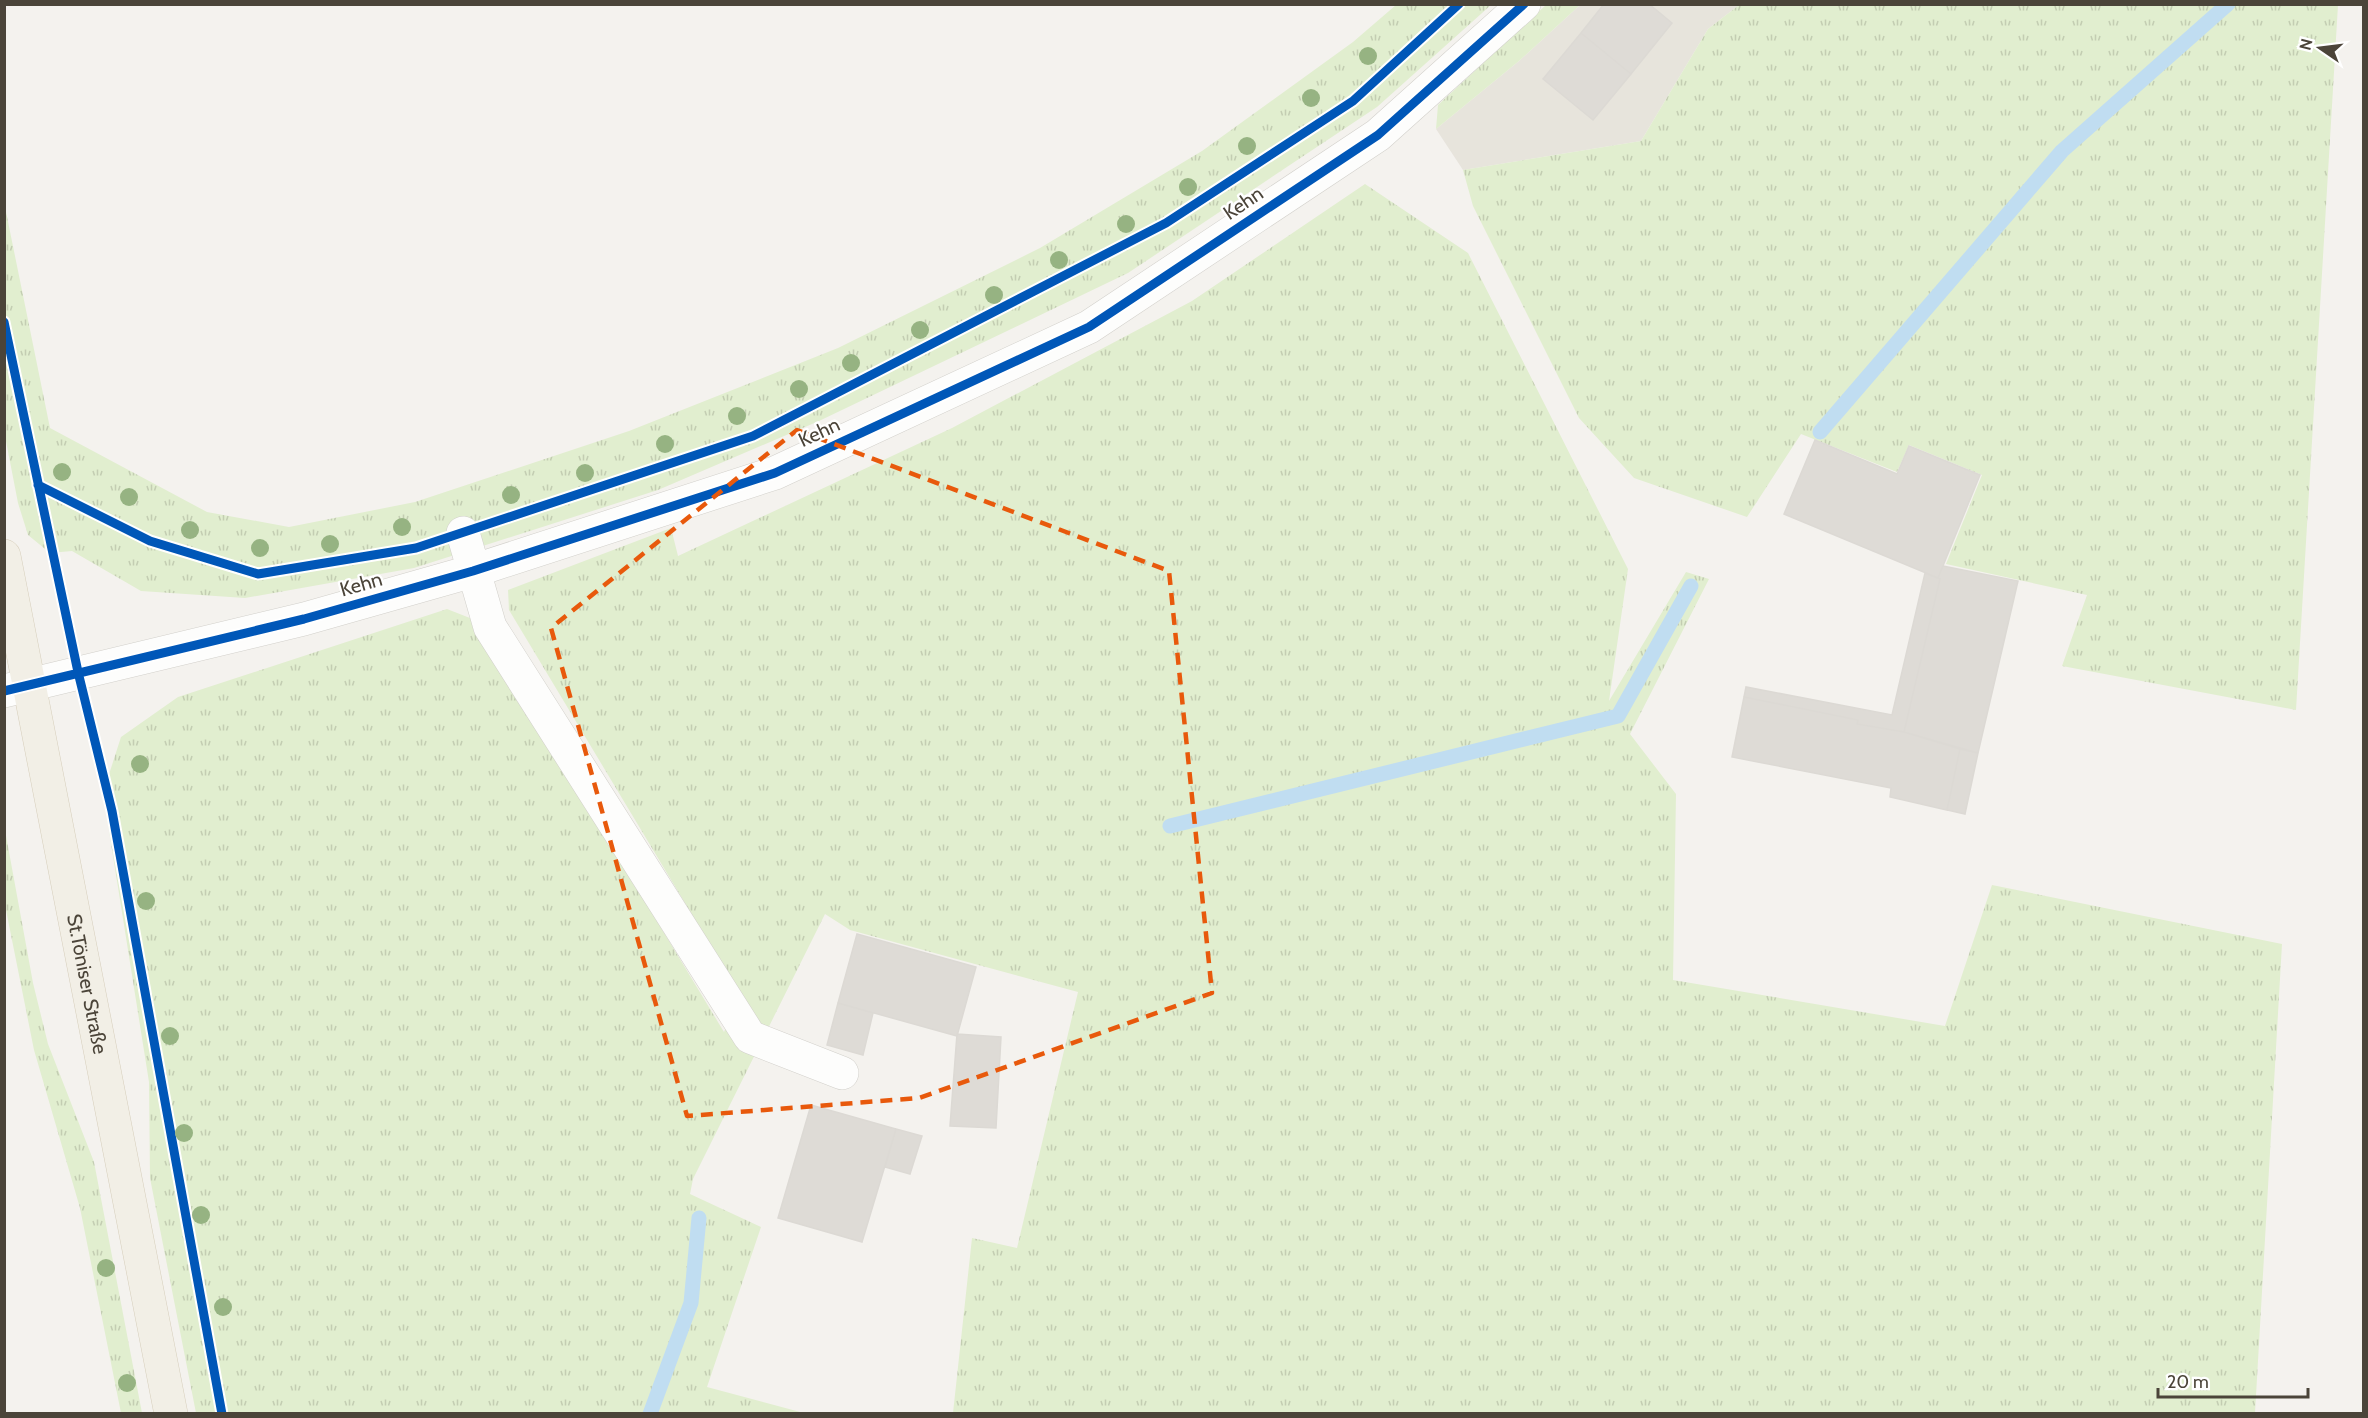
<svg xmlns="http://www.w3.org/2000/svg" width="2368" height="1418" viewBox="0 0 2368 1418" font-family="Cabin,sans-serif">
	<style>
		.residential { fill: #e7e4dc }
		.grass { fill: url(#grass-tufts) }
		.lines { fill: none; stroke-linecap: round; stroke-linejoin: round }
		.stream { stroke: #c0ddf1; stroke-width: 15 }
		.building { fill: #dedbd6; stroke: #dcd9d4; stroke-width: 1.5 }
		.minor-casing { stroke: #d2d0cb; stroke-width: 34 }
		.major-casing { stroke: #d6cebb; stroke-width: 34 }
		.minor { stroke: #fdfdfc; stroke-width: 33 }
		.major { stroke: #f2efe6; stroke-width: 33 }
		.cycleway-casing { stroke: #fff; stroke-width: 13 }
		.cycleway { stroke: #0057b8; stroke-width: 9 }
		.tree { fill: #96b382 }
		.marked { fill: none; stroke: #e8590c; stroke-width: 4.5; stroke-dasharray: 12 8; stroke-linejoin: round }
		.labels { text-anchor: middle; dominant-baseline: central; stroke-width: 4.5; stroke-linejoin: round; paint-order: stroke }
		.street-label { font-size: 20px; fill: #4b4439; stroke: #fff }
	</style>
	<defs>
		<pattern id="grass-tufts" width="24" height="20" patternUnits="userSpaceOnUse" patternTransform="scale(1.5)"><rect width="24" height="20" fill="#e1eecf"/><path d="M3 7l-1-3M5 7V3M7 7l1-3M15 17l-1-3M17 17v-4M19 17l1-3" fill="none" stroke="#c3cdb2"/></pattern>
	</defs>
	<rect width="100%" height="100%" fill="#f4f2ee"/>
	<path class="residential" d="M 1580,5 L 1739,5 L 1708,29 L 1641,141 L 1463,170 L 1436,129 L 1519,61 Z"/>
	<path class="grass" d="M 1396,5 L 1491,5 L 1377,107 L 1128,273 L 819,421 L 658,490 L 414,568 L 245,598 L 141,591 L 72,551 L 50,553 L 28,535 L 18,503 L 5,436 L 4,202 L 50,428 L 207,512 L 289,527 L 415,502 L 629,431 L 838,348 L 1040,248 L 1202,151 L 1353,42 Z
		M 1546,5 L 1580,5 L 1519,61 L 1436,129 L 1438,105 Z
		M 1739,5 L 2338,5 L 2296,710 L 2062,666 L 2087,595 L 1946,564 L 1982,475 L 1909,445 L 1897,472 L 1801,434 L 1747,517 L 1634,478 L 1579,418 L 1473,206 L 1463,170 L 1641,141 L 1708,29 Z
		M 1365,184 L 1468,253 L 1628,569 L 1609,701 L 1686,572 L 1709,579 L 1630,734 L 1676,794 L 1673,980 L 1945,1026 L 1992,885 L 2282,944 L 2255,1413 L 953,1413 L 972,1238 L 1017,1248 L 1078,992 L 850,930 L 825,914 L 693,1179 L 690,1194 L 761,1227 L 707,1387 L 804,1413 L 196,1413 L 150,1178 L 149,1082 L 103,793 L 121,737 L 178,697 L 447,609 L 475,620 L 724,1032 L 742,998 L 509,610 L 508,590 L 671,528 L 678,556 L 952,428 L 1192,301 Z
		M 5,830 L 33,983 L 48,1044 L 94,1162 L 142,1413 L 121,1413 L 80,1208 L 34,1050 L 5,905 Z"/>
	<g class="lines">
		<path class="stream" d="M 1820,432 L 2062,151 L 2228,4
			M 1170,826 L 1618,716 L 1691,586
			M 650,1414 L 691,1303 L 699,1218"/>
	</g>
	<path class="building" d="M 1604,4 L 1649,4 L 1672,23 L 1631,74 L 1581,33 Z
		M 1581,33 L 1631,74 L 1593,120 L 1543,79 Z
		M 1815,440 L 1897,474 L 1909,446 L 1980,475 L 1938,578 L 1784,514 Z
		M 1943,566 L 2018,581 L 1978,753 L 1904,732 L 1940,579 L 1938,578 Z
		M 1925,573 L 1940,579 L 1904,732 L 1857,724 L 1858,720 L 1744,697 L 1746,687 L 1892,715 Z
		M 1744,697 L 1858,720 L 1857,724 L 1904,732 L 1960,749 L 1947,810 L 1890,797 L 1891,788 L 1732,757 Z
		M 1960,749 L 1978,753 L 1965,814 L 1947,810 Z
		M 857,934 L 976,967 L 957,1036 L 838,1003 Z
		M 838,1003 L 873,1013 L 863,1055 L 827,1045 Z
		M 957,1034 L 1001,1037 L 996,1128 L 950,1126 Z
		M 811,1105 L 896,1129 L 862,1242 L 778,1218 Z
		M 896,1129 L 922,1136 L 910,1174 L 885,1167 Z"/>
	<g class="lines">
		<defs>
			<path id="minor" d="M 463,533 L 490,627 L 750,1037 L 842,1073
				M 4,691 L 304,619 L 473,571 L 775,473 L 1089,327 L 1378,135 L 1524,4"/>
			<g id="major">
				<path id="s1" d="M 4,556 L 171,1414"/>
			</g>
		</defs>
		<use href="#minor" class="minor-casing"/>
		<use href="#major" class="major-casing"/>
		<use href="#minor" class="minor"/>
		<use href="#major" class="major"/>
		<defs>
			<path id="cycleway" d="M 4,322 L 78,672 L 112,811 L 222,1414
				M 38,485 L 150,541 L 258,574 L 416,548 L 753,436 L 1166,223 L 1353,101 L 1459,4
				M 4,691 L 304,619 L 473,571 L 775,473 L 1089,327 L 1378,135 L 1524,4"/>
		</defs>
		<use href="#cycleway" class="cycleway-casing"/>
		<use href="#cycleway" class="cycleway"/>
	</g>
	<g class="tree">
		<circle cx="1368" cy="56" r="9"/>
		<circle cx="1311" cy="98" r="9"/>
		<circle cx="1247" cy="146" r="9"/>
		<circle cx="1188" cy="187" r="9"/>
		<circle cx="1126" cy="224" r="9"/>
		<circle cx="1059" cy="260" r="9"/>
		<circle cx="994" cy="295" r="9"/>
		<circle cx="920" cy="330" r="9"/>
		<circle cx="851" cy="363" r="9"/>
		<circle cx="799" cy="389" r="9"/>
		<circle cx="737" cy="416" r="9"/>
		<circle cx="665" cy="444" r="9"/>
		<circle cx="62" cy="472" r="9"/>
		<circle cx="585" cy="473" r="9"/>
		<circle cx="511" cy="495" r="9"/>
		<circle cx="129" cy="497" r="9"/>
		<circle cx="402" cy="527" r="9"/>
		<circle cx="190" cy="530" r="9"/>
		<circle cx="330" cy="544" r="9"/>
		<circle cx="260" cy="548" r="9"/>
		<circle cx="140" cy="764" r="9"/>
		<circle cx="146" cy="901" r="9"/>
		<circle cx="170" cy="1036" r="9"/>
		<circle cx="184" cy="1133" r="9"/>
		<circle cx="201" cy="1215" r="9"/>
		<circle cx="106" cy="1268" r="9"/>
		<circle cx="223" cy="1307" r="9"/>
		<circle cx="127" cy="1383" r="9"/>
	</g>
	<path class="marked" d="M 797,430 L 1169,571 L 1212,993 L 919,1098 L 687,1116 L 551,628 Z"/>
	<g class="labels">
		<g class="street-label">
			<text transform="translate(1243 203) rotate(-34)">Kehn</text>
			<text transform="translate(819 432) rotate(-25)">Kehn</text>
			<text transform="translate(361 584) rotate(-16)">Kehn</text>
			<text stroke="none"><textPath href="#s1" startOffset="436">St.Töniser Straße</textPath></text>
		</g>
	</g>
	<rect width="2368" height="1418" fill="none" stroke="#4b4439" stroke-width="12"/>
	<g transform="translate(2320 48) rotate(284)" stroke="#ffffff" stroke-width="4.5" paint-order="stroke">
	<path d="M0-4.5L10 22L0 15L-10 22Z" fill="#4b4439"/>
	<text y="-9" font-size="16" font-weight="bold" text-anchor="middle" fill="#4b4439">N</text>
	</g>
	<path d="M2158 1388v9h150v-9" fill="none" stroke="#4b4439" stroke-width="3"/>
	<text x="2167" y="1388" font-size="18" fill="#4b4439" stroke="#ffffff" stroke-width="4.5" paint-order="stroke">20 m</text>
</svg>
